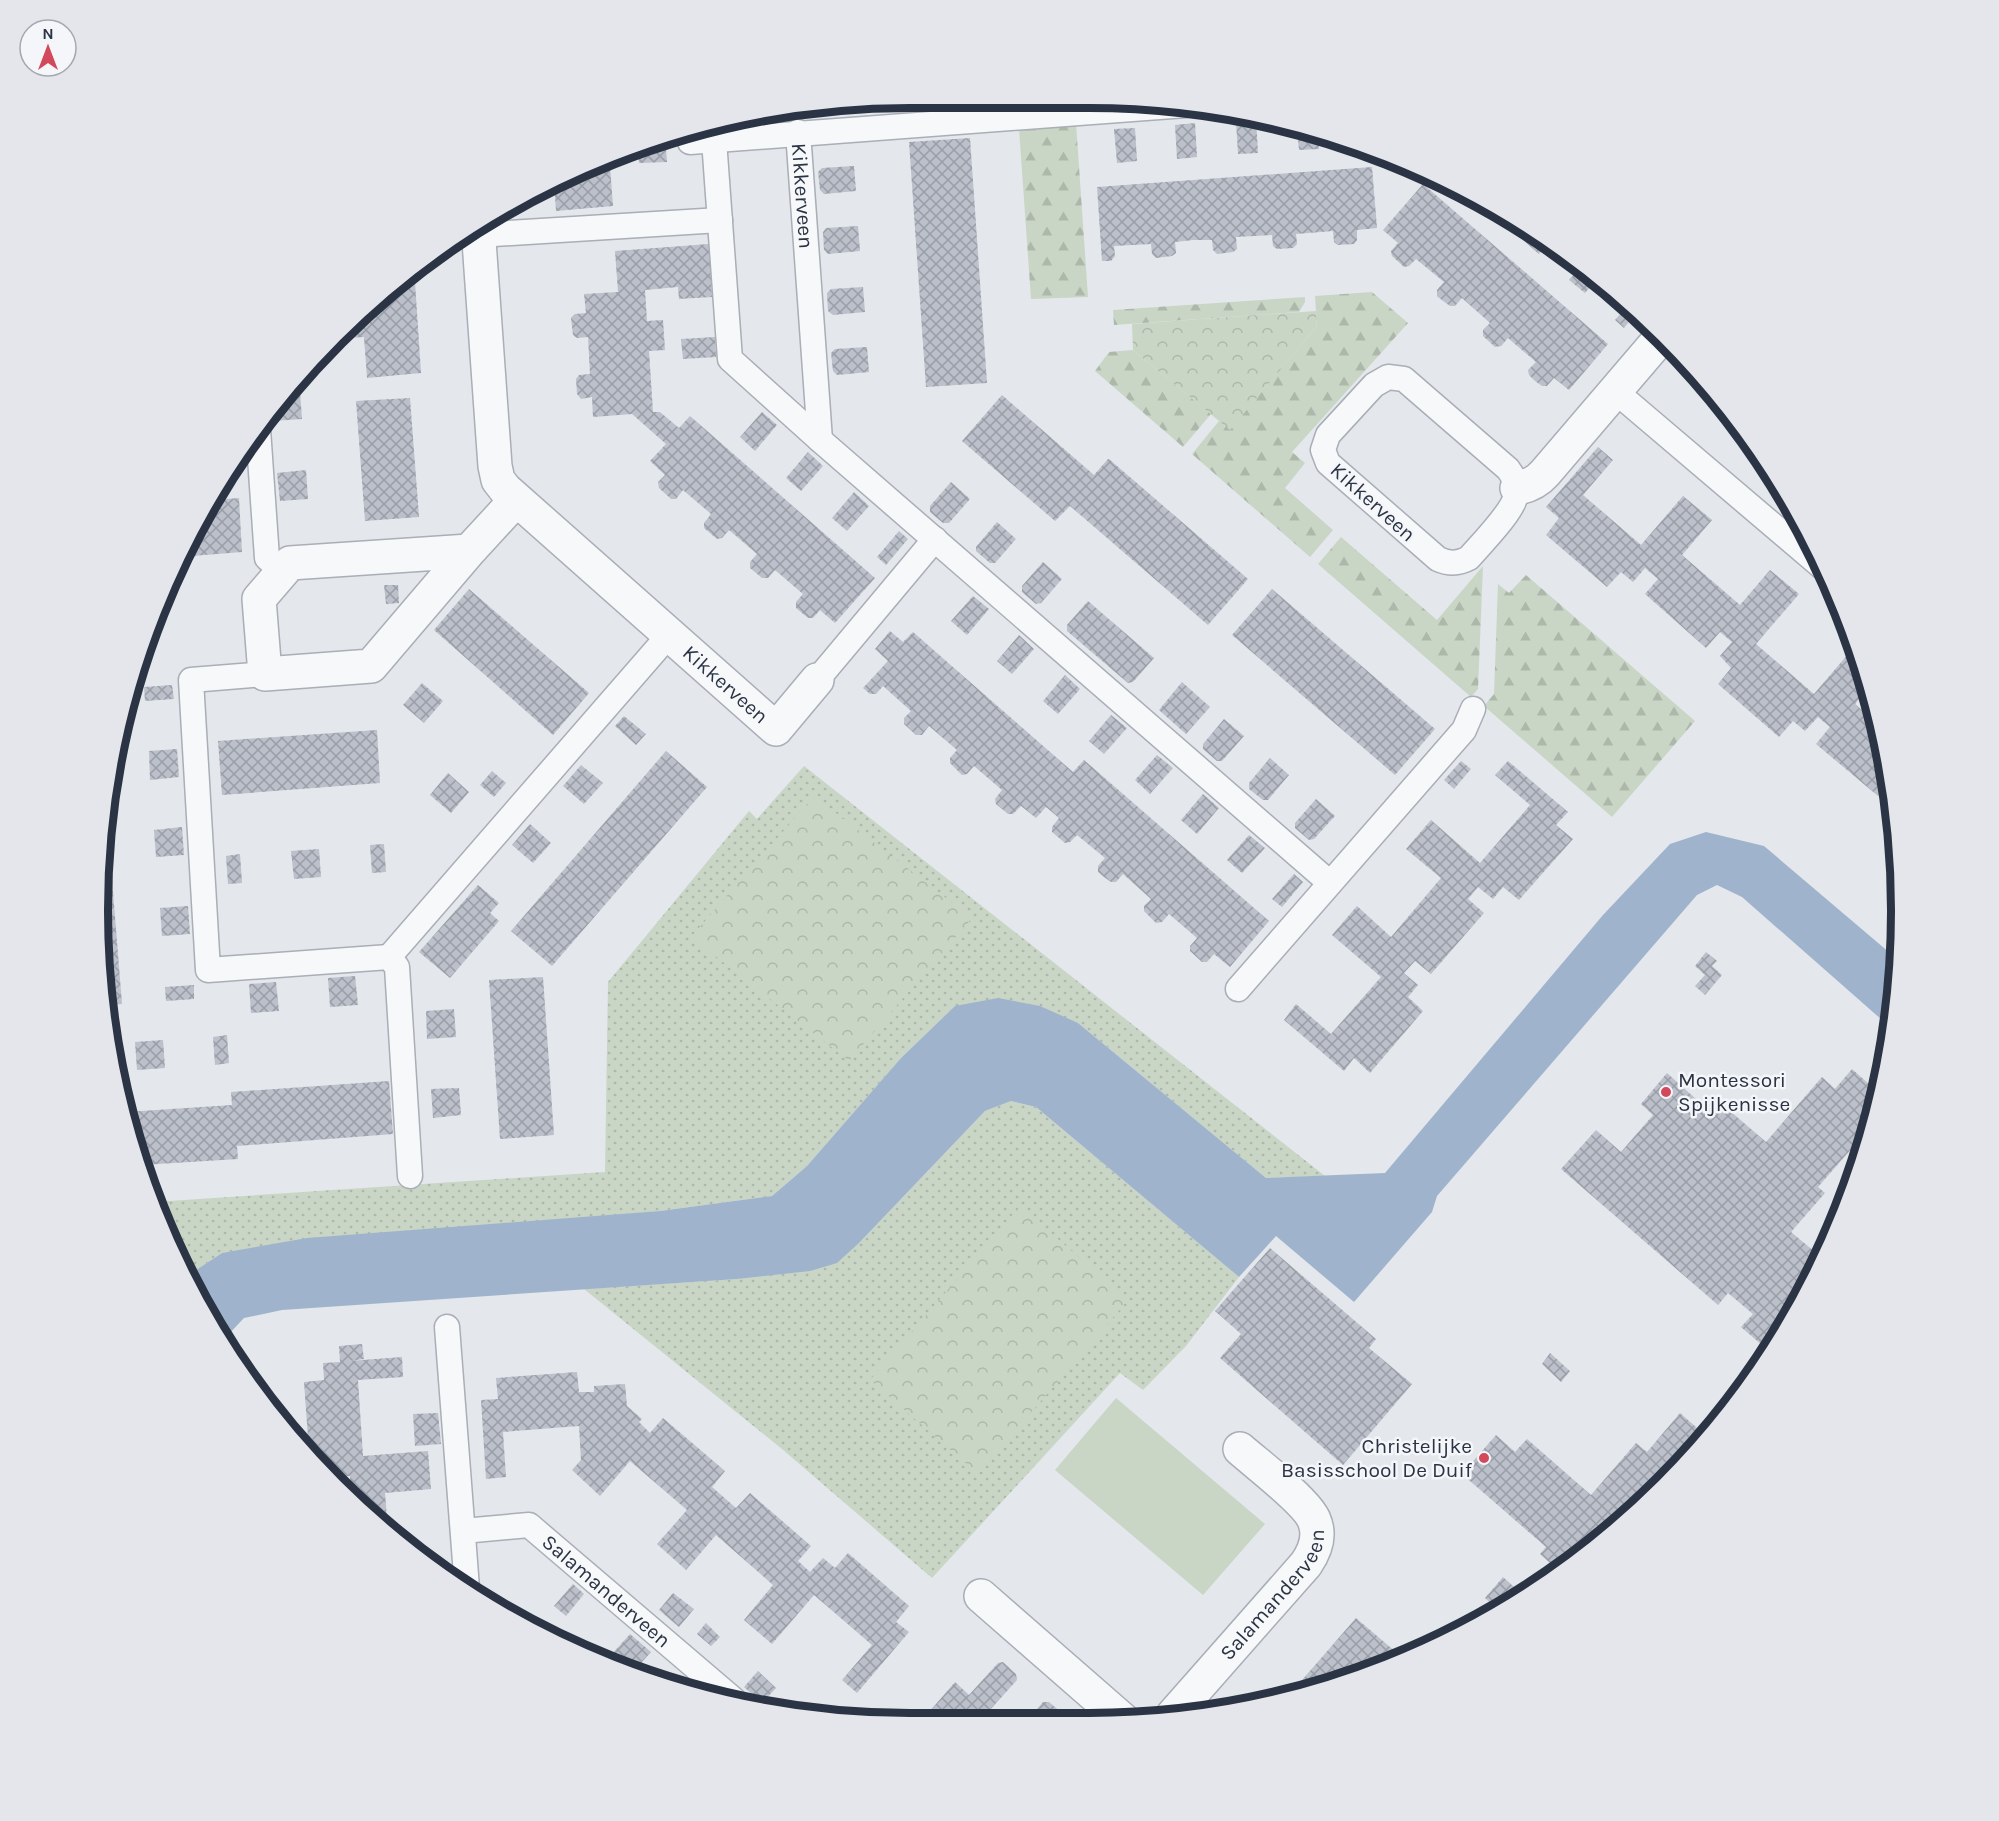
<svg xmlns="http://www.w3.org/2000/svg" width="1999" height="1821" viewBox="0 0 1999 1821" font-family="Karla,sans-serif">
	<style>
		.grass { fill: url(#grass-dots) }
		.forest { fill: url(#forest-firs) }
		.park { fill: url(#park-crowns) }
		.garden { fill: #c9d6c5 }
		.water { fill: #9fb4cc }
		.building { fill: url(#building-cross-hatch) }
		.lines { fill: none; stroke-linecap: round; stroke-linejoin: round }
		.service-casing { stroke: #a9aeb7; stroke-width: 27 }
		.minor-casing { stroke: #a9aeb7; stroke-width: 36 }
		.service { stroke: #f7f8fa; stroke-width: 24 }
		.minor { stroke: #f7f8fa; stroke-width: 33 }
		.poi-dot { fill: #d1495b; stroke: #f4f6f9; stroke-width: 2 }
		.labels { text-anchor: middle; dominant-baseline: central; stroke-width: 5; stroke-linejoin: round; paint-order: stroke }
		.street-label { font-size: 21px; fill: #2b3445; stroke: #f4f6f9 }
		.poi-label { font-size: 21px; fill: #2b3445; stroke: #f4f6f9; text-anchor: start }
		.rim { fill: none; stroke: #2b3445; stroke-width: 8 }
	</style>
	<defs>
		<pattern id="grass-dots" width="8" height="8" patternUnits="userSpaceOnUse" patternTransform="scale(1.5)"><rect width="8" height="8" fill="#c9d6c5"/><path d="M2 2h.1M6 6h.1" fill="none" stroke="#adb8ab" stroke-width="1.8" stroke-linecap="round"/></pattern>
		<pattern id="forest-firs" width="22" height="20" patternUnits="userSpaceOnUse" patternTransform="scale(1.5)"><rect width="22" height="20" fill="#c9d6c5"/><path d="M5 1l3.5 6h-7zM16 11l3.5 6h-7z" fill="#adb8ab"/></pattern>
		<pattern id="park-crowns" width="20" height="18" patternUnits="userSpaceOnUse" patternTransform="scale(1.5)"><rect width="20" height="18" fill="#c9d6c5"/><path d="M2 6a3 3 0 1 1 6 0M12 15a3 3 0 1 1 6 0" fill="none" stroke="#adb8ab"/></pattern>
		<pattern id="building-cross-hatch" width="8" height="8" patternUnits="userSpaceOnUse" patternTransform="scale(1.5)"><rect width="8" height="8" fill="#bbc0ca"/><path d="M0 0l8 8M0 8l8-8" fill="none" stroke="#989da6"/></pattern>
	</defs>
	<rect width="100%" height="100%" fill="#e4e7ec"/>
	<path class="grass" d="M 804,766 L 1325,1176 L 1266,1178 L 1078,1023 L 955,1006 L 901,1058 L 807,1166 L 772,1196 L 660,1211 L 222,1253 L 190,1274 L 160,1222 L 154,1202 L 605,1172 L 608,982 L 749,811 L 757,819 Z
		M 1011,1101 L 1036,1107 L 1239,1277 L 1186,1346 L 1143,1390 L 1120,1373 L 932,1578 L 782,1449 L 584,1289 L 737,1279 L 860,1242 L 985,1111 Z"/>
	<path class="forest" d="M 1076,123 L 1088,297 L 1031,299 L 1019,128 Z
		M 1372,292 L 1408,323 L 1292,452 L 1305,463 L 1285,488 L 1333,530 L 1310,557 L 1192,454 L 1219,421 L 1230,429 L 1317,326 L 1315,296 Z
		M 1305,297 L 1305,302 L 1299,312 L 1114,325 L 1113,310 Z
		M 1133,350 L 1211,414 L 1183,447 L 1095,371 L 1109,352 Z
		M 1341,537 L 1437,620 L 1483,566 L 1478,689 L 1471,697 L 1318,564 Z
		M 1526,575 L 1695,721 L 1612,817 L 1484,706 L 1494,694 L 1498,584 L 1509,593 Z"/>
	<path class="park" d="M 1316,311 L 1317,326 L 1230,430 L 1133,350 L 1132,324 Z
		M 814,796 L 972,918 L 849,1061 L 691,937 Z
		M 1020,1206 L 1128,1300 L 978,1474 L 870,1380 Z"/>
	<path class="garden" d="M 1116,1398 L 1265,1524 L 1203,1595 L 1055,1470 Z"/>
	<path class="water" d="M 1706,832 L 1764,846 L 1897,959 L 1890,1027 L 1742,897 L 1717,885 L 1697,895 L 1437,1196 L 1432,1212 L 1354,1302 L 1276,1236 L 1239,1277 L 1036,1107 L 1011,1101 L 985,1111 L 860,1242 L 837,1263 L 810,1271 L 737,1279 L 282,1310 L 244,1318 L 226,1337 L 190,1274 L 222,1253 L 307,1238 L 660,1211 L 772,1196 L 807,1166 L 901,1058 L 955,1006 L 998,998 L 1040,1006 L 1078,1023 L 1266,1178 L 1385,1173 L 1603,915 L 1670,844 Z"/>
	<path class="building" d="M 759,112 L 760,121 L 732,123 L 732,120 Z
		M 1256,119 L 1258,153 L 1238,154 L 1236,121 Z
		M 1195,123 L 1197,157 L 1177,159 L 1175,125 Z
		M 1135,128 L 1137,161 L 1117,163 L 1114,129 Z
		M 1297,128 L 1318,135 L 1319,149 L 1299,150 Z
		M 970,138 L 987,383 L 926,387 L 909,142 Z
		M 666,148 L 667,162 L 639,163 L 638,152 L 646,149 Z
		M 610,166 L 613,206 L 556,211 L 554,180 L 591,168 Z
		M 854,166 L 856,191 L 824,194 L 820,190 L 818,172 L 822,168 Z
		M 1372,167 L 1377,228 L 1357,230 L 1357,240 L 1354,244 L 1338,245 L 1334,242 L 1333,231 L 1296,234 L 1297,244 L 1293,248 L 1277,249 L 1273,246 L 1272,235 L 1236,237 L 1237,249 L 1233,252 L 1217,254 L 1213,250 L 1212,240 L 1193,240 L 1175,242 L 1176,253 L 1172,256 L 1156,258 L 1152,254 L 1151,244 L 1114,246 L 1115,256 L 1111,261 L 1102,261 L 1097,187 Z
		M 1423,184 L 1608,344 L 1569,390 L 1554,378 L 1547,386 L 1542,386 L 1535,381 L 1529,375 L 1528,370 L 1536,362 L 1508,338 L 1501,346 L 1495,347 L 1483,336 L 1483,330 L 1490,323 L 1462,298 L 1455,306 L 1450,306 L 1443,301 L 1437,296 L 1437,290 L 1444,282 L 1416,259 L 1409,266 L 1404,267 L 1392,256 L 1391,251 L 1398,243 L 1383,230 Z
		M 858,226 L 860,251 L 828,254 L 824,250 L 823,232 L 826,228 Z
		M 1532,230 L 1549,242 L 1539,254 L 1523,240 Z
		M 709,244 L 712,297 L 679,299 L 678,287 L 645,290 L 647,321 L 663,320 L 665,350 L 649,351 L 653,412 L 660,412 L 679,428 L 690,416 L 875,578 L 835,623 L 820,610 L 813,618 L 808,618 L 796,608 L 796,602 L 803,594 L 775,570 L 768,578 L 762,578 L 750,568 L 750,562 L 757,554 L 729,530 L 722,538 L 717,539 L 704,528 L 704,523 L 711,514 L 683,490 L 676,499 L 671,499 L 659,488 L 658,482 L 665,475 L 650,461 L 666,444 L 632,414 L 593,417 L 592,397 L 581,399 L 577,394 L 576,379 L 579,375 L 590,374 L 588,337 L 577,338 L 573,335 L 571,318 L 575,314 L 586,313 L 584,294 L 618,292 L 615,251 Z
		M 414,267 L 421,373 L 367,378 L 364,337 L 348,338 L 348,333 Z
		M 1580,268 L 1596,280 L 1585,293 L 1569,280 Z
		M 863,287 L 865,312 L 833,315 L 828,311 L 827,293 L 831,289 Z
		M 1627,306 L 1636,313 L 1624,328 L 1615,320 Z
		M 715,337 L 716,357 L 683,359 L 681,339 Z
		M 867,347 L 869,372 L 837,375 L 833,371 L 831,353 L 835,349 Z
		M 289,392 L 300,392 L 302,419 L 273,421 L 273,408 Z
		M 1002,395 L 1094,475 L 1108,459 L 1109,459 L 1248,579 L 1208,625 L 1070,506 L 1055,521 L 962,441 Z
		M 410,398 L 419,517 L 365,521 L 356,401 Z
		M 762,412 L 777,425 L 755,451 L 740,437 Z
		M 1598,447 L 1613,460 L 1583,495 L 1641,545 L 1683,496 L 1712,520 L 1682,555 L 1740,605 L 1770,570 L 1799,594 L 1756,644 L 1814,694 L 1854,647 L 1867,690 L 1855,704 L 1877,723 L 1886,752 L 1889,783 L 1878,796 L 1816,744 L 1830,727 L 1818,717 L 1805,731 L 1793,721 L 1779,737 L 1718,684 L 1731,668 L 1720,656 L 1732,642 L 1720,632 L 1706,648 L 1645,594 L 1658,579 L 1645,568 L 1633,582 L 1621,572 L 1607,587 L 1546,535 L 1559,518 L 1546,507 Z
		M 808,452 L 823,466 L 801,491 L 786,478 Z
		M 306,470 L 308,499 L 280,501 L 277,473 Z
		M 951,482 L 970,499 L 949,523 L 943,523 L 930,512 L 930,506 Z
		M 854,492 L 869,506 L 847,531 L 832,518 Z
		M 239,498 L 242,552 L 179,557 L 213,500 Z
		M 997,522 L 1016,539 L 995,563 L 990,563 L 976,551 L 976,547 Z
		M 899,531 L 908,539 L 886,565 L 877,557 Z
		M 1043,562 L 1062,579 L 1041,603 L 1036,604 L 1022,592 L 1022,586 Z
		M 384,585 L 398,585 L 399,603 L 386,604 Z
		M 469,589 L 589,693 L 553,735 L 434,630 Z
		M 1272,589 L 1435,729 L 1395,775 L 1232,635 Z
		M 973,596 L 989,609 L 967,635 L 951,621 Z
		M 1088,601 L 1154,658 L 1133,682 L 1128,683 L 1067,631 L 1067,625 Z
		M 890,631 L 903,642 L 913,632 L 1073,772 L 1084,760 L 1269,921 L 1230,967 L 1214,954 L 1207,962 L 1202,962 L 1190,951 L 1190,946 L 1197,938 L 1169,914 L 1162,922 L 1156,923 L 1144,911 L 1144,906 L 1151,899 L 1123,874 L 1116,882 L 1111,882 L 1104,877 L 1098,872 L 1098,866 L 1105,858 L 1077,835 L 1070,842 L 1065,843 L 1052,832 L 1052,827 L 1059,818 L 1046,807 L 1036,818 L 1021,806 L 1013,814 L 1008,814 L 996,804 L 995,799 L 1002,790 L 974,766 L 967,774 L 962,775 L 950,763 L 950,758 L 957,750 L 929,726 L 922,735 L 916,735 L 904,724 L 904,718 L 911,711 L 883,686 L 876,694 L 870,694 L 863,688 L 888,661 L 875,649 Z
		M 1019,635 L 1034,649 L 1012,674 L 997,661 Z
		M 1065,675 L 1080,689 L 1058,714 L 1043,701 Z
		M 1182,682 L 1210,707 L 1186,734 L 1159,710 Z
		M 422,683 L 443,701 L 424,723 L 403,705 Z
		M 172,685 L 174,699 L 145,701 L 144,687 Z
		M 1111,715 L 1127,728 L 1104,754 L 1089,741 Z
		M 624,716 L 646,734 L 636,745 L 615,726 Z
		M 1224,719 L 1244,736 L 1222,761 L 1217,761 L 1203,749 L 1203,744 Z
		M 377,730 L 380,783 L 222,795 L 218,741 Z
		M 177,749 L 179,777 L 150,780 L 149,751 Z
		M 666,751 L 707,787 L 552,966 L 511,931 Z
		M 1157,755 L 1173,768 L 1150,794 L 1135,780 Z
		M 1270,758 L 1289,775 L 1268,800 L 1263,800 L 1249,789 L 1249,783 Z
		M 1461,761 L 1471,769 L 1454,789 L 1444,780 Z
		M 1508,761 L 1568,812 L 1556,825 L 1573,839 L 1519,900 L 1503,887 L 1493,899 L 1478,887 L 1468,899 L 1484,913 L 1457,944 L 1431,974 L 1415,961 L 1404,973 L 1418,985 L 1408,997 L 1423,1011 L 1370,1073 L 1354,1058 L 1344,1071 L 1284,1020 L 1296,1004 L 1331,1034 L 1381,977 L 1332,935 L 1357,906 L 1391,937 L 1441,878 L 1406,849 L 1431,820 L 1480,863 L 1530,805 L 1495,775 Z
		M 581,765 L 603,783 L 584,804 L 563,786 Z
		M 492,771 L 506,783 L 494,797 L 480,785 Z
		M 448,773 L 469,792 L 451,813 L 430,795 Z
		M 1203,794 L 1219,808 L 1197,834 L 1181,820 Z
		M 1316,799 L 1335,816 L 1314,839 L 1309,840 L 1295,828 L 1295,823 Z
		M 107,817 L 122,1004 L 107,1005 L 98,910 Z
		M 530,824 L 551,843 L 533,863 L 512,845 Z
		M 182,827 L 184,855 L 156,857 L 154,830 Z
		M 1249,835 L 1265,848 L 1242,873 L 1227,860 Z
		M 384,844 L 386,872 L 372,873 L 370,845 Z
		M 319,849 L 321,877 L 294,879 L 291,851 Z
		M 240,854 L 242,883 L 228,884 L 226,856 Z
		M 1294,874 L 1303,882 L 1282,907 L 1272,899 Z
		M 478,885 L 499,903 L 490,913 L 499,921 L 450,978 L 419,952 Z
		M 188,906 L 190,934 L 162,936 L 160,908 Z
		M 1706,952 L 1717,961 L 1712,966 L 1722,975 L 1705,995 L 1695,986 L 1705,975 L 1695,966 Z
		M 355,976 L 358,1005 L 330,1007 L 328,978 Z
		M 543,977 L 554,1135 L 500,1139 L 489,980 Z
		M 276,982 L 279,1011 L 251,1013 L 249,984 Z
		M 194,985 L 194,999 L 166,1001 L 165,987 Z
		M 454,1009 L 456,1037 L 427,1039 L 426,1011 Z
		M 227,1035 L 229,1063 L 215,1065 L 213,1037 Z
		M 163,1040 L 165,1068 L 137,1070 L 135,1042 Z
		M 1852,1069 L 1879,1093 L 1867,1131 L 1818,1187 L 1825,1193 L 1791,1232 L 1821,1257 L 1770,1352 L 1741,1327 L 1753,1314 L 1728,1293 L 1718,1305 L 1561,1169 L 1596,1130 L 1621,1152 L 1653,1115 L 1641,1104 L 1667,1073 L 1706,1108 L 1715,1098 L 1766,1142 L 1822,1077 L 1835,1089 Z
		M 389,1081 L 393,1134 L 237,1146 L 238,1159 L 142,1165 L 126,1112 L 232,1105 L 231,1092 Z
		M 459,1088 L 461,1115 L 433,1118 L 431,1089 Z
		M 1270,1248 L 1376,1339 L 1369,1348 L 1412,1384 L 1343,1465 L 1220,1358 L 1241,1334 L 1215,1311 Z
		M 362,1344 L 364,1359 L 349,1361 L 402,1357 L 403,1377 L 358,1380 L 363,1456 L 428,1451 L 431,1489 L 385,1493 L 388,1531 L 375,1522 L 347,1492 L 351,1492 L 350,1476 L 333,1477 L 331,1475 L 330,1461 L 318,1461 L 309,1452 L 304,1382 L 324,1380 L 323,1363 L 340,1362 L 339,1346 Z
		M 1550,1353 L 1570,1371 L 1561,1382 L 1542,1364 Z
		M 577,1372 L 579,1392 L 594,1392 L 594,1386 L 625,1384 L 627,1406 L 642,1419 L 639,1422 L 650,1433 L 663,1418 L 725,1471 L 712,1487 L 736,1508 L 750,1493 L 811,1546 L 798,1561 L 810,1572 L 823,1558 L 835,1568 L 848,1553 L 909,1606 L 896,1622 L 909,1632 L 857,1693 L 842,1680 L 872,1645 L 814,1595 L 772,1644 L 744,1620 L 773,1585 L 716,1535 L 686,1570 L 657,1544 L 687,1510 L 630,1461 L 600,1496 L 572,1470 L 581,1460 L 579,1426 L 503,1432 L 506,1477 L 486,1479 L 481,1400 L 498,1399 L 496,1378 Z
		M 438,1413 L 441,1444 L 415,1446 L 413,1414 Z
		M 1680,1413 L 1705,1435 L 1664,1485 L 1559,1571 L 1540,1554 L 1546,1547 L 1462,1474 L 1496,1435 L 1515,1452 L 1527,1439 L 1591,1495 L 1636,1443 L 1647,1452 Z
		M 1503,1577 L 1514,1587 L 1496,1608 L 1485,1598 Z
		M 573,1584 L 584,1594 L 566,1616 L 554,1606 Z
		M 673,1593 L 694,1609 L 679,1627 L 659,1610 Z
		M 1356,1618 L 1397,1653 L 1387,1665 L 1289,1695 Z
		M 706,1623 L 720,1637 L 711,1646 L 697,1634 Z
		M 630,1634 L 651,1652 L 632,1673 L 611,1655 Z
		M 1003,1662 L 1016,1674 L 1017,1680 L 988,1712 L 999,1721 L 923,1719 L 955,1682 L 969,1695 L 998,1663 Z
		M 758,1671 L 776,1688 L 762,1703 L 744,1687 Z
		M 1043,1702 L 1049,1702 L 1062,1713 L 1063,1719 L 1059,1723 L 1026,1722 Z"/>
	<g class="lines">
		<defs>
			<g id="service">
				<path id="s1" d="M 798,132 L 820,440"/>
				<path d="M 689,134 L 690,142 L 1186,105"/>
				<path d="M 714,140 L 730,359 L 820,440 L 1330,883"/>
				<path d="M 478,235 L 720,220"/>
				<path d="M 1388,377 L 1404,379 L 1508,469 C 1514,477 1518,485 1516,495 C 1513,512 1481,544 1469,558 C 1458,564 1449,564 1438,559 L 1328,463 L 1323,450 L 1328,435 L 1374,385 Z"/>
				<path d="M 1615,391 L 1822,567"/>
				<path d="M 258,429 L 267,558 L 283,572"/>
				<path d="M 265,674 L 191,680 L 208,970 L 389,957 L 397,967 L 410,1176"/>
				<path d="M 817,680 L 935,539"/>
				<path d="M 389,957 L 669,635"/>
				<path d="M 1238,989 L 1464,730 L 1473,709"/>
				<path d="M 447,1327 L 467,1588"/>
				<path id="s2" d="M 463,1531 L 529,1525 L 734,1700"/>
			</g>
			<g id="minor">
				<path id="s3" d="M 478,227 L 495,466 L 498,480 L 505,489 L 776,729 L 817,680"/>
				<path d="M 1517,488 C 1529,486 1537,482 1545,473 L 1663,335"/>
				<path d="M 469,551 L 371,666 L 265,674 L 259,599 L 290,563 L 469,551 L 516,500"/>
				<path d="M 981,1596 L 1123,1720"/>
				<path id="s4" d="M 1173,1715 L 1306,1564 C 1315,1551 1321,1536 1314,1520 C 1307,1502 1257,1464 1240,1449"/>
			</g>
		</defs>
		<use href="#service" class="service-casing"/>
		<use href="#minor" class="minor-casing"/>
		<use href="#service" class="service"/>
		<use href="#minor" class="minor"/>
	</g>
	<g class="poi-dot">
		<circle cx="1666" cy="1092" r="6"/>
		<circle cx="1484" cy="1458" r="6"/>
	</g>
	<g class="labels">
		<g class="street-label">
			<text stroke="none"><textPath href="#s1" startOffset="64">Kikkerveen</textPath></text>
			<text transform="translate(1373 502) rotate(42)">Kikkerveen</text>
			<text stroke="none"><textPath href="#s3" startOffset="560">Kikkerveen</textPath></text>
			<text stroke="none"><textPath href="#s2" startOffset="168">Salamanderveen</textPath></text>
			<text stroke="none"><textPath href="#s4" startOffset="158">Salamanderveen</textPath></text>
		</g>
		<g class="poi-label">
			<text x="1678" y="1080">Montessori<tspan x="1678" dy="24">Spijkenisse</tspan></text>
			<text x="1472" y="1446" text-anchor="end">Christelijke<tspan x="1472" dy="24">Basisschool De Duif</tspan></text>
		</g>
	</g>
	<path d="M0 0H1999V1821H0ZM910 108H1089A802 802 0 0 1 1891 910V911A802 802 0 0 1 1089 1713H910A802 802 0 0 1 108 911V910A802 802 0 0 1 910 108Z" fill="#e4e6eb" fill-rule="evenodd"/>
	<path class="rim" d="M910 108H1089A802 802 0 0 1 1891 910V911A802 802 0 0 1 1089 1713H910A802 802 0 0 1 108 911V910A802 802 0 0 1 910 108Z"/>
	<g transform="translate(48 48)"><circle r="28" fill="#f4f6f9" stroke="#a4a8b1" stroke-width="1.5"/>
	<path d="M0-4.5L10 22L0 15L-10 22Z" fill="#d1495b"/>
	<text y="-9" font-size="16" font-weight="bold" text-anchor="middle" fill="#2b3445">N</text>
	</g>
</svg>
